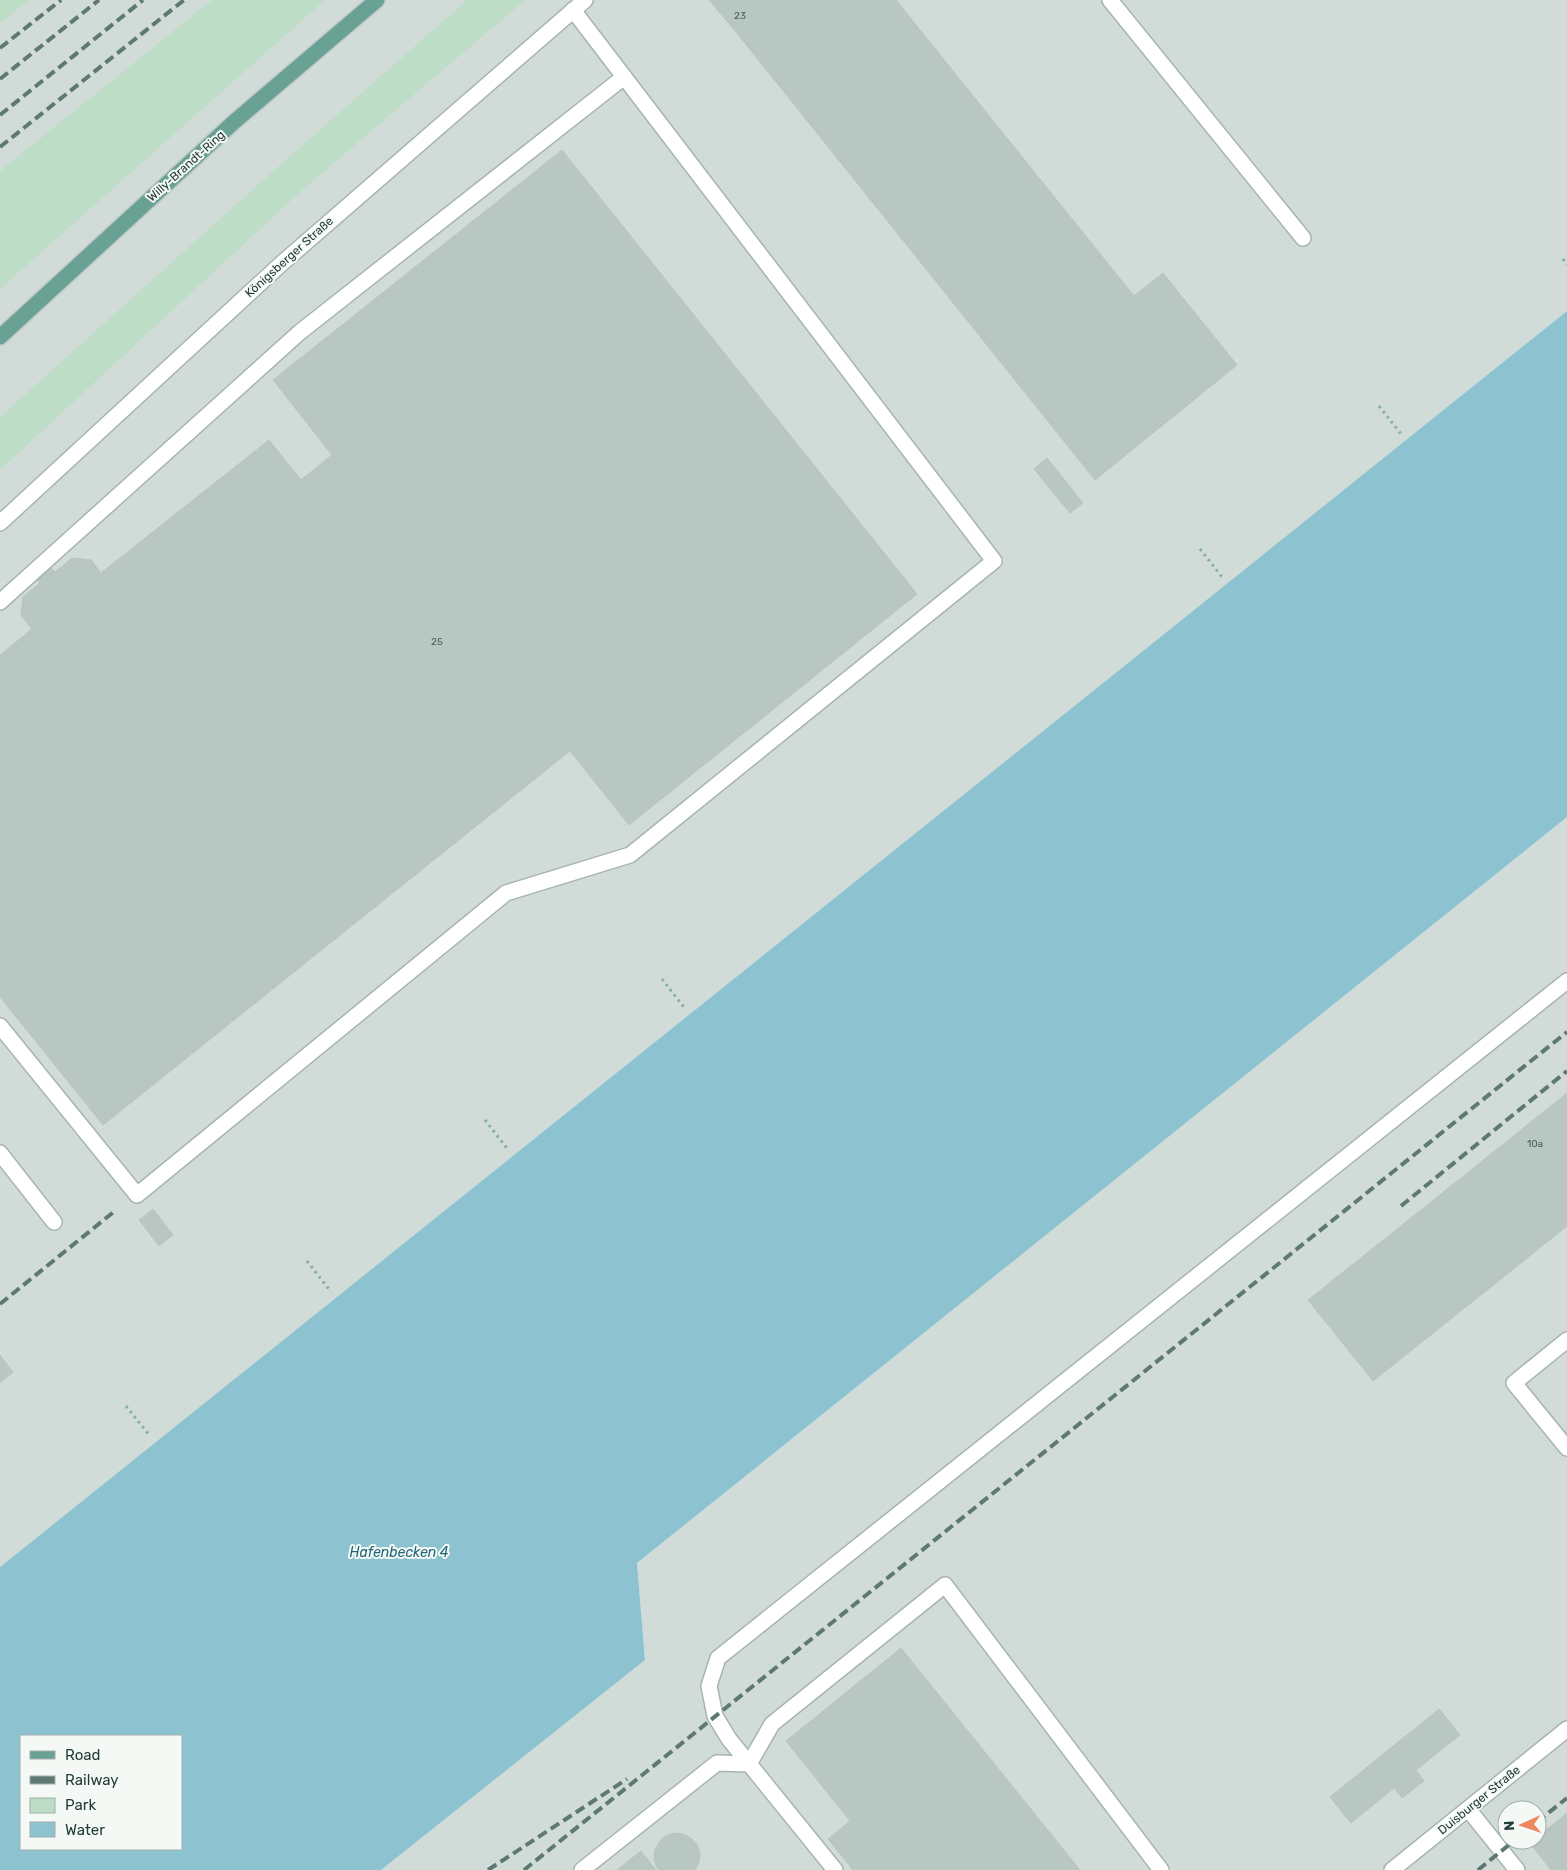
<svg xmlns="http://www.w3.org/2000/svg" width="1567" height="1870" viewBox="0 0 1567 1870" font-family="Rubik,sans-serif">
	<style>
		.built { fill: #d1dcd8; fill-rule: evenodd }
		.green { fill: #bdddc6 }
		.water { fill: #8dc3d0; fill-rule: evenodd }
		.building { fill: #b8c7c2; stroke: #b6c6c0 }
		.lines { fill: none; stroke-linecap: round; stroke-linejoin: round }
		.lane-casing { stroke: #a6b5b0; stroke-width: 18 }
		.street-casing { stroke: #a6b5b0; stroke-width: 18 }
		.primary-casing { stroke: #c1c9c7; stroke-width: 18 }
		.path { stroke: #84afa3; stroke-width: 3; stroke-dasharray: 2.5 4; stroke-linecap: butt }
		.lane { stroke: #fff; stroke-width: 15 }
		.street { stroke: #fff; stroke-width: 15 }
		.primary { stroke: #69a194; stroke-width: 15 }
		.rail { stroke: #5e7972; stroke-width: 4; stroke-dasharray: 10 5; stroke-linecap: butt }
		.labels { text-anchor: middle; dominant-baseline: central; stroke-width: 4; stroke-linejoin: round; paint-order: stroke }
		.number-label { font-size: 10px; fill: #48605a }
		.street-label { font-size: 12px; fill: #233d37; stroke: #f4f9f6 }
		.water-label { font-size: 14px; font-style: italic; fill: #1e6678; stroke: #f4f9f6 }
	</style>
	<rect width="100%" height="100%" fill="#e3ede9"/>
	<path class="built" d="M 0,0 L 1567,0 L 1567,311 L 0,1567 Z
		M 1567,817 L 1567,1870 L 381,1870 L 645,1660 L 637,1563 ZM 1507,1810 L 1537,1810 L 1537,1840 L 1507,1840 Z"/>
	<path class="green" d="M 0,0 L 29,0 L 0,23 Z
		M 212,0 L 325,0 L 0,289 L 0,171 Z
		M 467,0 L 525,0 L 300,192 L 0,470 L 0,417 L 271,173 Z"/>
	<path class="water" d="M 1567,311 L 1567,817 L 637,1563 L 645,1660 L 381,1870 L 0,1870 L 0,1567 ZM 21,1736 L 181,1736 L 181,1849 L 21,1849 Z"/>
	<path class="building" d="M 709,0 L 776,0 L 736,32 Z
		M 776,0 L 896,0 L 1134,296 L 1163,273 L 1237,365 L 1095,480 L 736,32 Z
		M 562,150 L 917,594 L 629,825 L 570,751 L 103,1125 L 0,997 L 0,655 L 32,629 L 21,615 L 23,597 L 40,583 L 37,580 L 51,568 L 55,572 L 72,558 L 91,560 L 101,573 L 269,440 L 301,480 L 332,455 L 273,380 Z
		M 1047,458 L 1083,503 L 1070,513 L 1034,469 Z
		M 1567,1093 L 1567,1226 L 1506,1275 L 1441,1194 Z
		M 1441,1194 L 1506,1275 L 1373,1381 L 1308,1300 Z
		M 153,1209 L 173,1235 L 159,1246 L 139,1220 Z
		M 0,1355 L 13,1372 L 0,1383 Z
		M 901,1648 L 1080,1870 L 853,1870 L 828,1839 L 850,1821 L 786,1741 Z
		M 1439,1709 L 1460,1735 L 1416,1770 L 1424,1781 L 1402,1798 L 1394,1788 L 1351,1823 L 1330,1797 Z
		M 1567,1813 L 1567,1870 L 1551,1870 L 1530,1843 L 1533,1840 L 1537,1840 L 1537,1837 Z
		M 674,1833 L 683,1834 L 691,1838 L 697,1845 L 700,1853 L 699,1862 L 695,1870 L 659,1870 L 657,1868 L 654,1859 L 655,1850 L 659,1842 L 665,1836 Z
		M 641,1851 L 656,1870 L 617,1870 Z"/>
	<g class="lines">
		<defs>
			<path id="lane" d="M 1110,0 L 1303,238
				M 0,602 L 300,332 L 624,77
				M 0,1026 L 137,1195 L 506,893 L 630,855 L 994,561 L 573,10
				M 0,1153 L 54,1222
				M 1567,1340 L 1514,1383 L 1567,1448
				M 1468,1809 L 1517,1870
				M 582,1870 L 717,1763 L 749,1764 L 772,1724 L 945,1585 L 1161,1870
				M 835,1870 L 729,1739 L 715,1716 L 709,1686 L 718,1658 L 1567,981"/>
			<path id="street" d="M 0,523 L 281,264 L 585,0
				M 1392,1870 L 1567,1729"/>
			<path id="primary" d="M 0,337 L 234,122 L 377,0"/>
		</defs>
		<use href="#lane" class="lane-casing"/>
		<use href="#street" class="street-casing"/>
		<use href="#primary" class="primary-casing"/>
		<path class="path" d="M 1563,259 L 1567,265
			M 1379,406 L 1401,434
			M 1200,549 L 1222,577
			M 662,979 L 686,1010
			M 485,1120 L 509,1151
			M 307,1261 L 331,1292
			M 126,1406 L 150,1436"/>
		<use href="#lane" class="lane"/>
		<use href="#street" class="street"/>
		<use href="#primary" class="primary"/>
		<path class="rail" d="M 0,48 L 61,0
			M 0,79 L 99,0
			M 0,115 L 143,0
			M 0,147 L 184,0
			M 1401,1206 L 1567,1071
			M 0,1304 L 116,1210
			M 1537,1822 L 1567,1798
			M 488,1870 L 627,1779
			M 524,1870 L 1567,1032
			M 1478,1870 L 1515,1840"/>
	</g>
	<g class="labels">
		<g class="number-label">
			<text x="740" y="16">23</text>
			<text x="437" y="642">25</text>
			<text x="1535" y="1144">10a</text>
		</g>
		<g class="street-label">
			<text transform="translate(186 166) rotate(-42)">Willy-Brandt-Ring</text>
			<text transform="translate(289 257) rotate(-42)">Königsberger Straße</text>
			<text transform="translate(1479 1800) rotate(-39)">Duisburger Straße</text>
		</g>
		<g class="water-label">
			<text x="399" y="1552">Hafenbecken 4</text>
		</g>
	</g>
	<rect x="20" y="1735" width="162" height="115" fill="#f4f9f6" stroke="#a0aeaa"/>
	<rect x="30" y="1751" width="25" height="8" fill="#69a194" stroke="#a0aeaa"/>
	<text x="65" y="1760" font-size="15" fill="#233d37">Road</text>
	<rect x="30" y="1776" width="25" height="8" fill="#5e7972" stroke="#a0aeaa"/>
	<text x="65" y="1785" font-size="15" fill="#233d37">Railway</text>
	<rect x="30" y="1798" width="25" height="15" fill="#bdddc6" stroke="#a0aeaa"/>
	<text x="65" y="1810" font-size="15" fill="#233d37">Park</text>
	<rect x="30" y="1822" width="25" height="15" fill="#8dc3d0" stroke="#a0aeaa"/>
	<text x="65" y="1835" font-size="15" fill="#233d37">Water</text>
	<g transform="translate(1522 1825) rotate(267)"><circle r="24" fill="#f4f9f6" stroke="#a0aeaa"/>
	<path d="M0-4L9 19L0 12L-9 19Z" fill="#ee875f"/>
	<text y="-8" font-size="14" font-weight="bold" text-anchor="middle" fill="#233d37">N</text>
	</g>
</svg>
